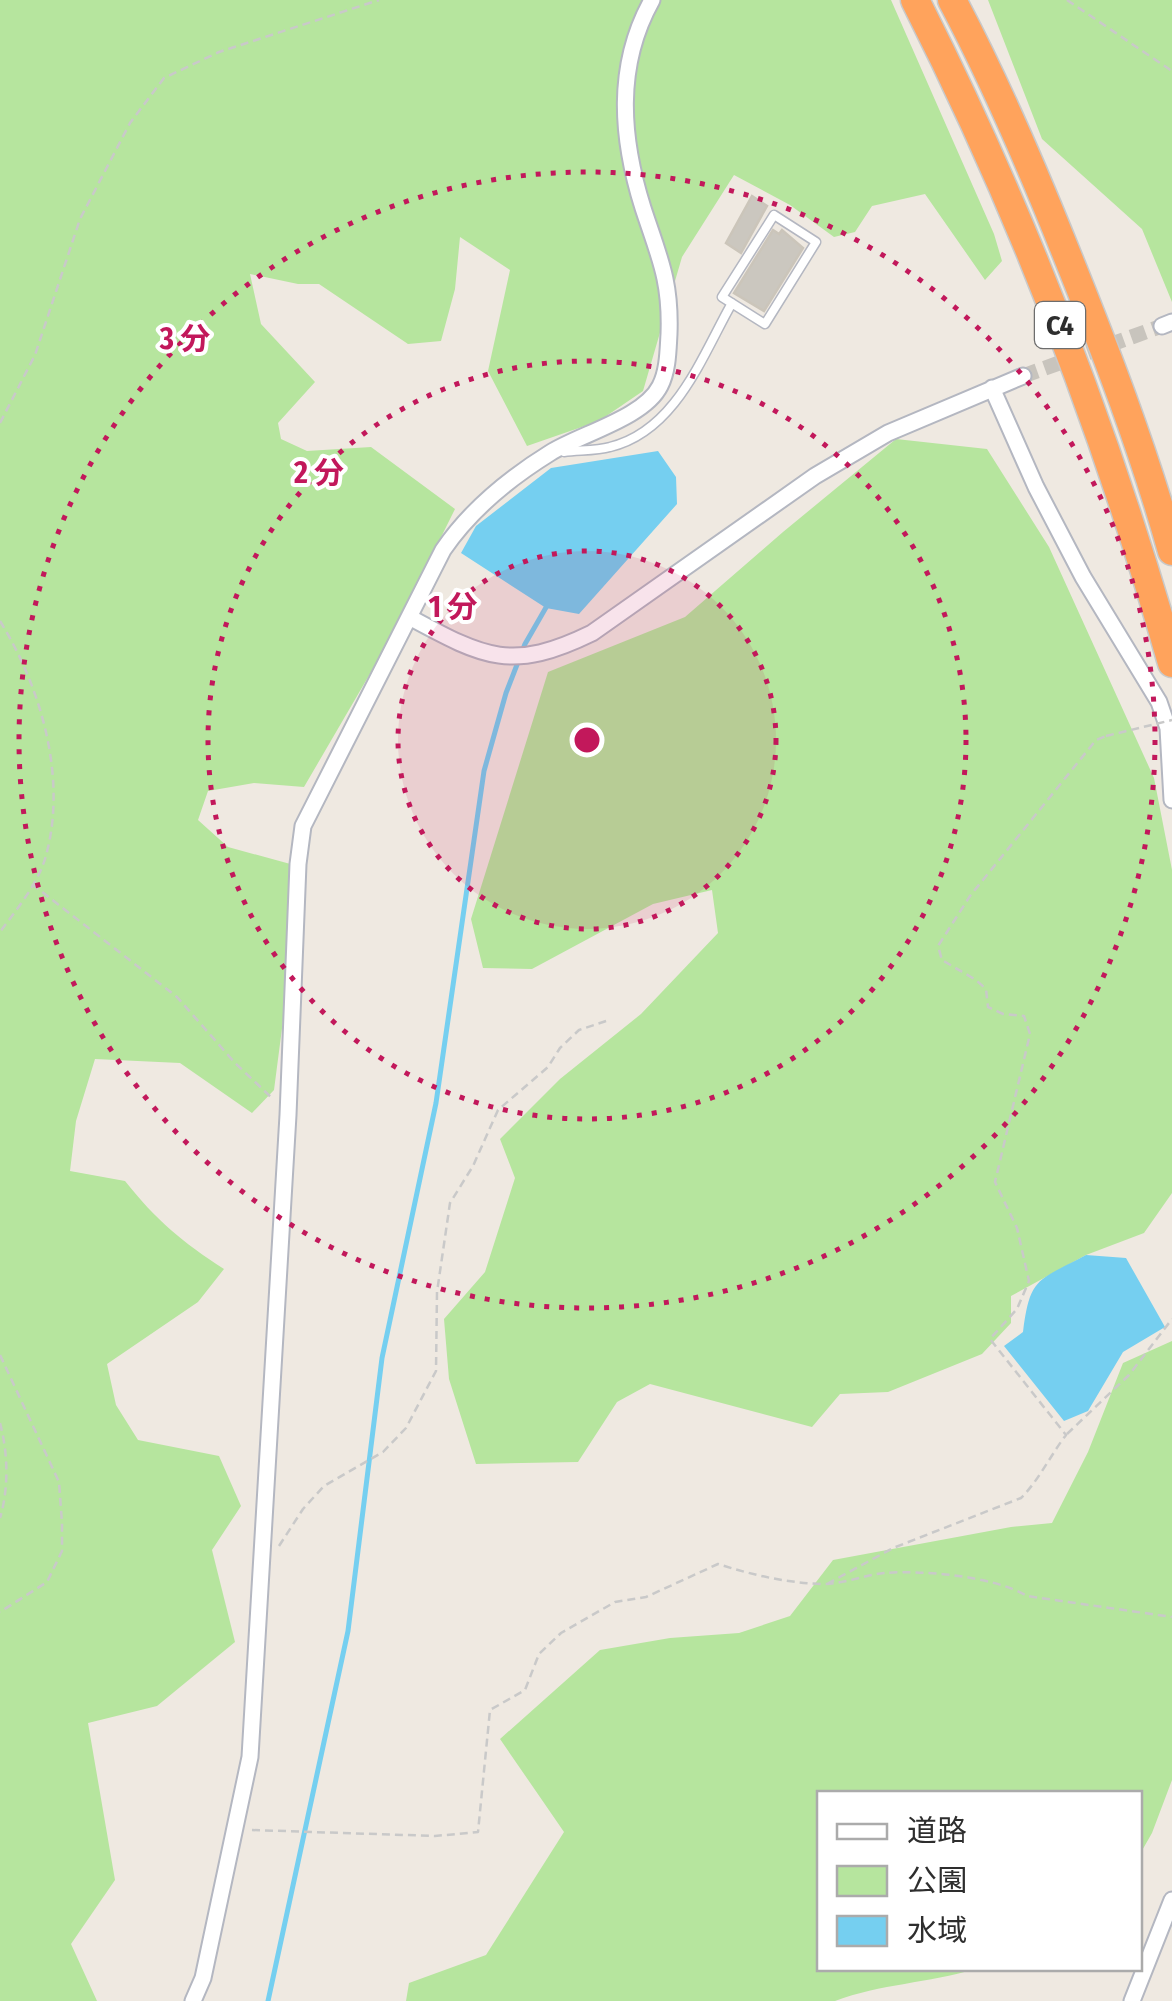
<svg xmlns="http://www.w3.org/2000/svg" width="1172" height="2001" viewBox="0 0 1172 2001" font-family="'Fira Sans Condensed','Noto Sans JP',sans-serif">
	<style>
		.green { fill: #b6e59e }
		.water { fill: #75cff0 }
		.lines { fill: none; stroke-linecap: round; stroke-linejoin: round }
		.stream { stroke: #75cff0; stroke-width: 5 }
		.building { fill: #cbc7bf; stroke: #cbc5ba; stroke-width: 2.5 }
		.street-tunnel { stroke: #c8c4bd; stroke-width: 15; stroke-dasharray: 15 8; stroke-linecap: butt }
		.lane-casing { stroke: #b4b7c1; stroke-width: 11 }
		.street-casing { stroke: #b4b7c1; stroke-width: 19 }
		.highway-casing { stroke: #c9c9c9; stroke-width: 31 }
		.path { stroke: #c9c9c9; stroke-width: 2.5; stroke-dasharray: 8 5; stroke-linecap: butt }
		.lane { stroke: #fff; stroke-width: 8 }
		.street { stroke: #fff; stroke-width: 15 }
		.highway { stroke: #ffa35c; stroke-width: 28 }
		.path-bridge { stroke: #c9c9c9; stroke-width: 2.5; stroke-dasharray: 8 5; stroke-linecap: butt }
		.ring { fill: none; stroke: #c2185b; stroke-width: 5; stroke-dasharray: 5 10 }
		.labels { text-anchor: middle; dominant-baseline: central; stroke-width: 8; stroke-linejoin: round; paint-order: stroke }
		.shield { fill: #fff; stroke: #6d6d6d; stroke-width: 2.5 }
		.shield-label { font-size: 28px; font-weight: bold; fill: #2e2e2e }
		.centre { fill: #c2185b; stroke: #fff; stroke-width: 5 }
		.ring-label { font-size: 30px; text-anchor: middle; font-weight: bold; fill: #c2185b; stroke: #fff; stroke-width: 8; stroke-linejoin: round; paint-order: stroke }
	</style>
	<rect width="100%" height="100%" fill="#efe9e1"/>
	<path class="green" d="M 0,0 L 891,0 L 994,234 L 1002,261 L 985,280 L 925,194 L 872,206 L 855,232 L 834,237 L 790,205 L 734,175 L 682,257 L 643,391 L 599,421 L 527,446 L 488,371 L 510,270 L 460,237 L 455,289 L 441,341 L 408,344 L 319,284 L 298,284 L 250,274 L 261,324 L 315,382 L 278,423 L 281,439 L 307,451 L 371,447 L 455,509 L 392,636 L 304,787 L 254,783 L 208,791 L 198,820 L 228,847 L 294,865 L 284,1013 L 274,1090 L 252,1113 L 180,1063 L 95,1059 L 76,1121 L 70,1171 L 125,1181 C 156,1220 182,1242 224,1269 L 198,1302 L 107,1364 L 116,1405 L 138,1440 L 219,1456 L 241,1506 L 212,1550 L 235,1642 L 157,1706 L 88,1723 L 115,1880 L 71,1944 L 97,2001 L 0,2001 Z
		M 988,0 L 1172,0 L 1172,302 L 1142,229 L 1042,139 Z
		M 896,439 L 987,449 L 1049,547 L 1154,778 L 1172,870 L 1172,1193 L 1144,1233 L 1086,1255 L 1011,1296 L 1011,1323 L 982,1354 L 888,1392 L 840,1394 L 812,1427 L 650,1384 L 617,1402 L 578,1462 L 476,1464 L 449,1379 L 444,1319 L 485,1272 L 515,1178 L 500,1139 L 560,1079 L 641,1014 L 718,933 L 712,890 L 653,904 L 532,969 L 483,968 L 471,919 L 548,672 L 685,617 L 783,532 Z
		M 1172,1341 L 1172,1780 L 1152,1833 L 1140,1854 L 1140,1794 L 820,1794 L 820,1968 L 975,1969 C 929,1983 880,1984 835,2001 L 406,2001 L 409,1983 L 486,1955 L 564,1832 L 500,1739 L 600,1650 L 670,1638 L 739,1633 L 790,1616 L 833,1560 L 1011,1527 L 1052,1523 L 1088,1452 L 1123,1363 Z"/>
	<path class="water" d="M 658,451 L 676,477 L 677,504 L 579,614 L 546,608 L 461,553 L 476,526 L 551,468 Z
		M 1086,1255 L 1126,1258 L 1165,1327 L 1123,1352 L 1088,1411 L 1064,1421 L 1004,1346 L 1023,1332 C 1030,1276 1038,1281 1086,1255 Z"/>
	<g class="lines">
		<path class="stream" d="M 268,2001 L 348,1631 L 382,1358 L 436,1103 L 484,771 L 506,693 L 525,644 L 548,604"/>
	</g>
	<path class="building" d="M 752,196 L 767,206 L 741,253 L 726,243 Z
		M 773,230 L 779,234 L 782,230 L 803,248 L 764,311 L 734,293 Z"/>
	<g class="lines">
		<path class="street-tunnel" d="M 1023,376 L 1162,326"/>
		<defs>
			<path id="lane" d="M 774,215 L 816,242 L 765,324 L 722,297 Z
				M 564,452 C 579,450 596,451 610,447 C 676,431 702,356 732,303"/>
			<path id="street" d="M 1162,326 L 1172,322
				M 992,388 L 1036,487 L 1083,577 L 1159,702 L 1168,728 L 1172,800
				M 411,618 C 485,658 512,672 592,633 L 815,476 L 888,433 L 1023,376
				M 193,2001 L 203,1978 L 250,1757 L 288,1115 L 298,864 L 303,826 L 443,550 C 471,509 508,479 550,453 C 580,434 644,418 660,386 C 668,371 668,350 669,334 C 671,280 659,257 643,208 C 621,138 615,66 652,0
				M 1132,2001 L 1172,1900"/>
			<path id="highway" d="M 915,0 C 1023,213 1107,434 1172,663
				M 952,0 C 995,81 1031,165 1065,250 C 1105,349 1143,448 1172,551"/>
		</defs>
		<use href="#lane" class="lane-casing"/>
		<use href="#street" class="street-casing"/>
		<use href="#highway" class="highway-casing"/>
		<path class="path" d="M 1067,0 L 1172,71
			M 0,423 L 35,355 L 80,219 L 130,123 L 164,78 L 219,52 L 379,0
			M 0,621 C 42,689 68,781 45,859 C 37,885 16,910 0,932
			M 32,884 L 177,997 L 235,1063 L 273,1099
			M 0,1355 L 59,1482 L 62,1523 L 62,1551 L 47,1582 L 0,1612
			M 0,1423 C 8,1453 9,1488 0,1518
			M 1067,1434 L 1129,1375 L 1172,1319
			M 279,1546 L 303,1509 L 324,1486 L 383,1452 L 406,1428 L 436,1371 L 437,1292 L 450,1203 L 473,1166 L 498,1110 L 548,1067 L 560,1048 L 579,1030 L 609,1020
			M 827,1584 L 893,1548 L 1021,1498 C 1039,1480 1050,1456 1066,1435 L 990,1339 L 1017,1309 L 1029,1281 L 1017,1228 L 995,1182 L 1030,1034 L 1024,1016 L 1003,1014 L 988,1007 L 986,989 L 976,980 L 942,960 L 938,946 L 970,896 L 1096,740 L 1106,736
			M 252,1830 L 435,1836 L 478,1832 L 490,1710 L 525,1690 L 539,1654 L 561,1633 L 615,1602 L 646,1597 L 718,1564 C 753,1575 786,1583 823,1584 C 844,1584 864,1575 884,1573 C 925,1570 993,1576 1027,1596 L 1172,1617"/>
		<use href="#lane" class="lane"/>
		<use href="#street" class="street"/>
		<use href="#highway" class="highway"/>
		<path class="path-bridge" d="M 1106,736 L 1172,720"/>
	</g>
	<circle cx="587" cy="740" r="189" fill="#c2185b" fill-opacity=".12"/>
	<g class="ring">
		<circle cx="587" cy="740" r="189"/>
		<circle cx="587" cy="740" r="379"/>
		<circle cx="587" cy="740" r="568"/>
	</g>
	<g class="labels">
		<rect class="shield" x="1035" y="302" width="50" height="46" rx="8"/>
		<g class="shield-label">
			<text x="1060" y="325">C4</text>
		</g>
	</g>
	<circle cx="587" cy="740" r="15" class="centre"/>
	<g class="ring-label">
		<text x="185" y="349">3 分</text>
		<text x="319" y="483">2 分</text>
		<text x="453" y="617">1 分</text>
	</g>
	<rect x="817" y="1791" width="325" height="180" fill="#ffffff" stroke="#ababab" stroke-width="2.5"/>
	<rect x="837" y="1824" width="50" height="15" fill="#ffffff" stroke="#ababab" stroke-width="2.5"/>
	<text x="907" y="1841" font-size="30" fill="#2e2e2e">道路</text>
	<rect x="837" y="1866" width="50" height="30" fill="#b6e59e" stroke="#ababab" stroke-width="2.5"/>
	<text x="907" y="1891" font-size="30" fill="#2e2e2e">公園</text>
	<rect x="837" y="1916" width="50" height="30" fill="#75cff0" stroke="#ababab" stroke-width="2.5"/>
	<text x="907" y="1941" font-size="30" fill="#2e2e2e">水域</text>
</svg>
